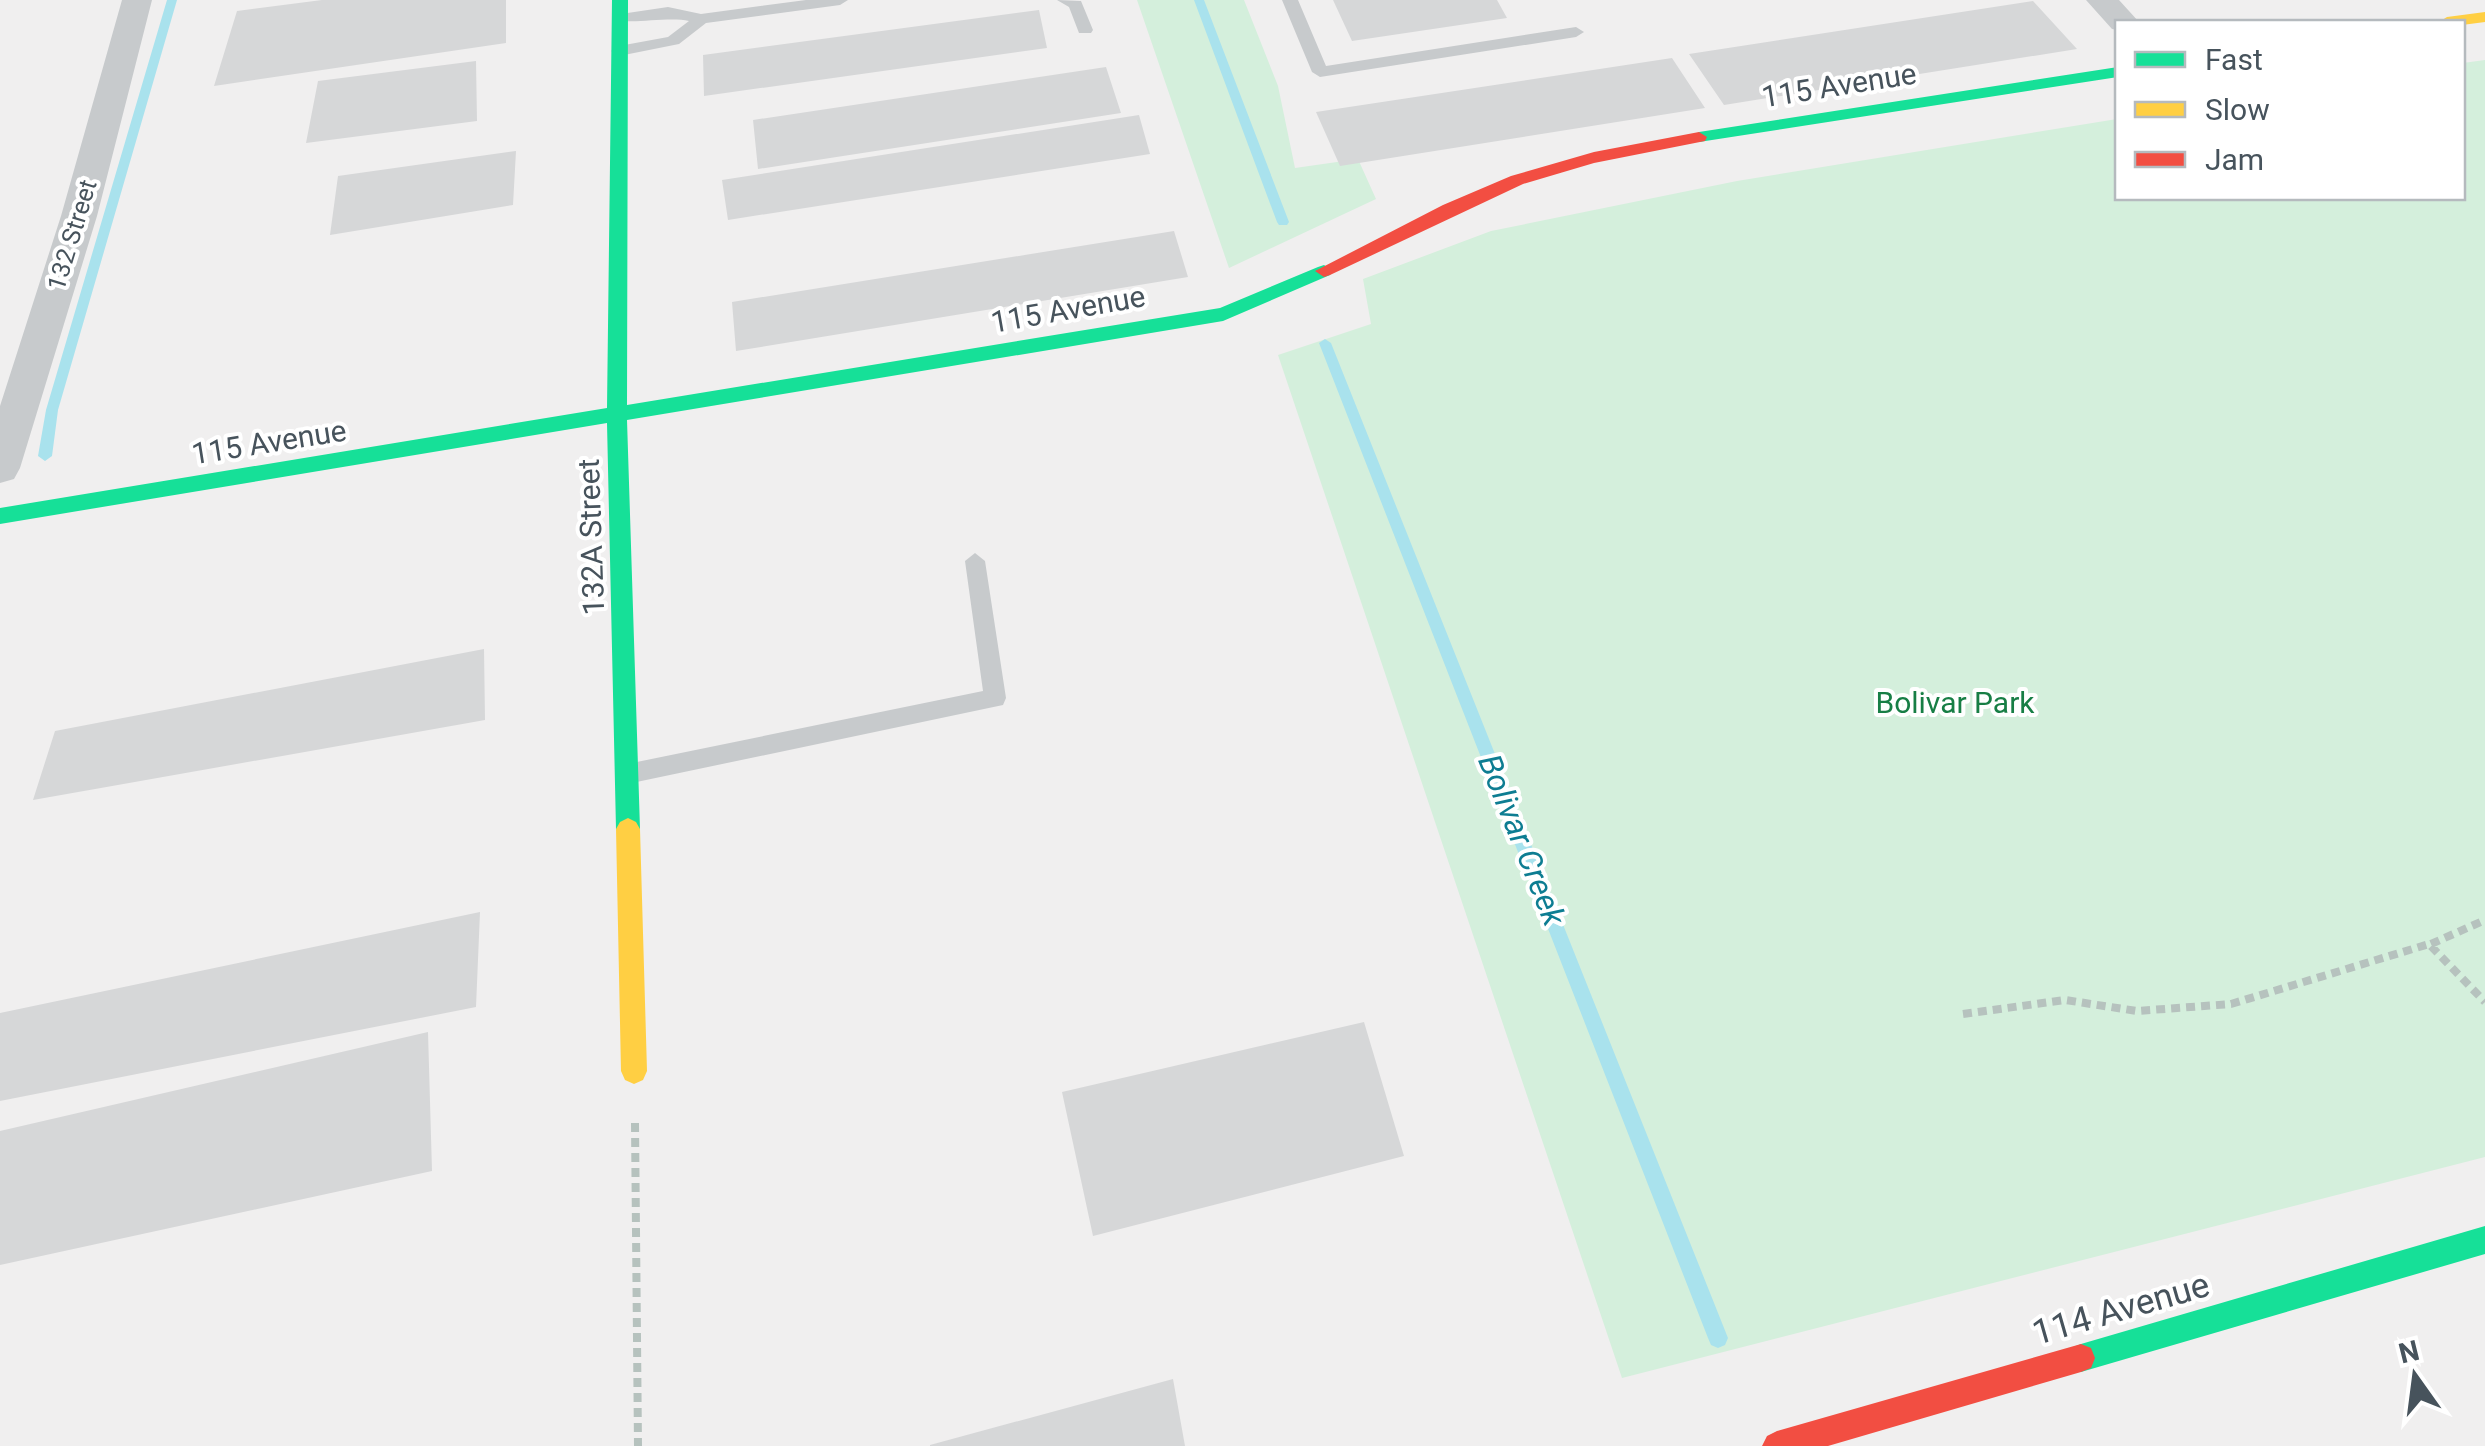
<svg xmlns="http://www.w3.org/2000/svg" width="2485" height="1446" viewBox="0 0 2485 1446" font-family="Roboto,sans-serif">
	<style>
		.green { fill: #d4efdc }
		.lines { fill: none; stroke-linecap: round; stroke-linejoin: round }
		.stream { fill: #a9e2ed; fill-rule: evenodd }
		.building { fill: #d6d7d8 }
		.path { stroke: #b6c2be; stroke-width: 8; stroke-dasharray: 9 6; stroke-linecap: butt }
		.lane { fill: #c7cacc; fill-rule: evenodd }
		.street { fill: #c7cacc; fill-rule: evenodd }
		.fast { fill: #16e098; fill-rule: evenodd }
		.slow { fill: #ffcf43; fill-rule: evenodd }
		.jam { fill: #f24e42; fill-rule: evenodd }
		.labels { text-anchor: middle; dominant-baseline: central; stroke-width: 8; stroke-linejoin: round; paint-order: stroke }
		.far-street-label { font-size: 25px; fill: #47535c; stroke: #fff }
		.street-label { font-size: 30px; fill: #47535c; stroke: #fff }
		.park-label { font-size: 30px; fill: #177e45; stroke: #fff }
		.water-label { font-size: 32px; font-style: italic; fill: #0d7d92; stroke: #fff }
		.near-street-label { font-size: 35px; fill: #47535c; stroke: #fff }
	</style>
	<rect width="100%" height="100%" fill="#f0efef"/>
	<path class="green" d="M 1137,0 L 1244,0 L 1278,86 L 1295,168 L 1358,159 L 1376,199 L 1229,268 Z
		M 2485,60 L 2485,1157 L 1622,1378 L 1278,355 L 1371,324 L 1363,279 L 1491,231 L 1737,181 L 2117,119 L 2118,198 L 2462,198 L 2463,63 Z"/>
	<g class="lines">
		<path class="stream" d="M 167,0 L 177,0 L 58,410 L 52,456 L 45,461 L 38,456 L 46,410 Z
			M 1194,0 L 1204,0 L 1289,222 L 1287,225 L 1279,225 L 1277,222 Z
			M 1325,339 L 1331,343 L 1728,1338 L 1725,1345 L 1718,1348 L 1711,1345 L 1708,1338 L 1319,343 Z"/>
	</g>
	<path class="building" d="M 322,0 L 506,0 L 506,43 L 214,86 L 237,11 Z
		M 1333,0 L 1497,0 L 1507,18 L 1352,41 Z
		M 2033,1 L 2077,49 L 1724,105 L 1689,54 Z
		M 1039,10 L 1047,48 L 704,96 L 703,55 Z
		M 1672,58 L 1705,108 L 1340,166 L 1316,112 Z
		M 476,61 L 477,121 L 306,143 L 318,81 Z
		M 1106,67 L 1121,113 L 758,169 L 753,120 Z
		M 1139,115 L 1150,154 L 728,220 L 722,180 Z
		M 516,151 L 513,205 L 330,235 L 338,176 Z
		M 1174,231 L 1188,277 L 736,351 L 732,302 Z
		M 484,649 L 485,720 L 33,800 L 55,731 Z
		M 480,912 L 476,1007 L 0,1101 L 0,1013 Z
		M 1364,1022 L 1404,1156 L 1093,1236 L 1062,1092 Z
		M 428,1032 L 432,1171 L 0,1265 L 0,1131 Z
		M 1173,1379 L 1185,1446 L 930,1446 L 930,1445 Z"/>
	<g class="lines">
		<path class="path" d="M 2431,944 L 2485,920
			M 1963,1014 L 2065,1000 L 2137,1011 L 2231,1004 L 2429,944 L 2485,1002
			M 635,1123 L 638,1446"/>
		<path class="lane" d="M 806,0 L 848,0 L 840,5 L 706,23 L 679,44 L 619,56 L 611,51 L 619,46 L 668,37 L 689,21 C 667,16 625,26 612,18 L 614,15 L 668,7 L 701,14 Z
			M 1057,0 L 1081,1 L 1093,30 L 1091,33 L 1079,33 L 1069,7 Z
			M 1282,0 L 1298,0 L 1326,66 L 1576,27 L 1584,32 L 1576,37 L 1320,77 L 1312,72 Z
			M 975,553 L 985,561 L 1006,698 L 1003,705 L 627,784 L 619,781 L 616,774 L 619,767 L 627,764 L 983,691 L 965,561 Z"/>
		<path class="street" d="M 122,0 L 152,0 L 97,216 L 20,468 L 14,479 L 0,483 L 0,406 L 61,216 Z
			M 2086,0 L 2119,0 L 2139,22 L 2118,22 L 2118,30 L 2112,29 Z"/>
		<path class="fast" d="M 612,0 L 628,0 L 627,405 L 1220,308 L 1318,267 L 1324,265 L 1333,271 L 1330,275 L 1223,321 L 627,420 L 640,829 L 636,836 L 628,840 L 620,836 L 616,829 L 607,423 L 0,524 L 0,508 L 607,408 Z
			M 2118,67 L 2118,77 L 1699,142 L 1691,137 L 1699,132 Z
			M 2485,1226 L 2485,1254 L 2081,1372 L 2071,1368 L 2067,1358 L 2071,1348 L 2081,1344 Z"/>
		<path class="slow" d="M 2485,12 L 2485,22 L 2462,25 L 2439,22 L 2447,17 Z
			M 628,818 L 636,822 L 640,829 L 647,1071 L 643,1080 L 634,1084 L 625,1080 L 621,1071 L 616,829 L 620,822 Z"/>
		<path class="jam" d="M 1699,132 L 1707,137 L 1705,141 L 1594,163 L 1523,184 L 1330,275 L 1324,277 L 1315,271 L 1443,205 L 1511,176 L 1594,152 Z
			M 2081,1344 L 2091,1348 L 2095,1358 L 2091,1368 L 2081,1372 L 1828,1446 L 1762,1446 L 1767,1436 L 1777,1431 Z"/>
	</g>
	<g class="labels">
		<g class="far-street-label">
			<text transform="translate(72 235) rotate(-73)">132 Street</text>
		</g>
		<g class="street-label">
			<text transform="translate(1839 85) rotate(-9)">115 Avenue</text>
			<text transform="translate(1068 309) rotate(-10)">115 Avenue</text>
			<text transform="translate(269 442) rotate(-9)">115 Avenue</text>
			<text transform="translate(591 537) rotate(-92)">132A Street</text>
		</g>
		<g class="park-label">
			<text x="1955" y="702">Bolivar Park</text>
		</g>
		<g class="water-label">
			<text transform="translate(1522 840) rotate(68)">Bolivar Creek</text>
		</g>
		<g class="near-street-label">
			<text transform="translate(2121 1309) rotate(-16)">114 Avenue</text>
		</g>
	</g>
	<rect x="2115" y="20" width="350" height="180" fill="#ffffff" stroke="#b5babe" stroke-width="2.5"/>
	<rect x="2135" y="52" width="50" height="15" fill="#16e098" stroke="#b5babe" stroke-width="2.5"/>
	<text x="2205" y="70" font-size="30" fill="#47535c">Fast</text>
	<rect x="2135" y="102" width="50" height="15" fill="#ffcf43" stroke="#b5babe" stroke-width="2.5"/>
	<text x="2205" y="120" font-size="30" fill="#47535c">Slow</text>
	<rect x="2135" y="152" width="50" height="15" fill="#f24e42" stroke="#b5babe" stroke-width="2.5"/>
	<text x="2205" y="170" font-size="30" fill="#47535c">Jam</text>
	<g transform="translate(2415 1376) rotate(346)" stroke="#ffffff" stroke-width="8" paint-order="stroke">
	<path d="M0-8L18 38L0 25L-18 38Z" fill="#47535c"/>
	<text y="-15" font-size="28" font-weight="bold" text-anchor="middle" fill="#47535c">N</text>
	</g>
</svg>
